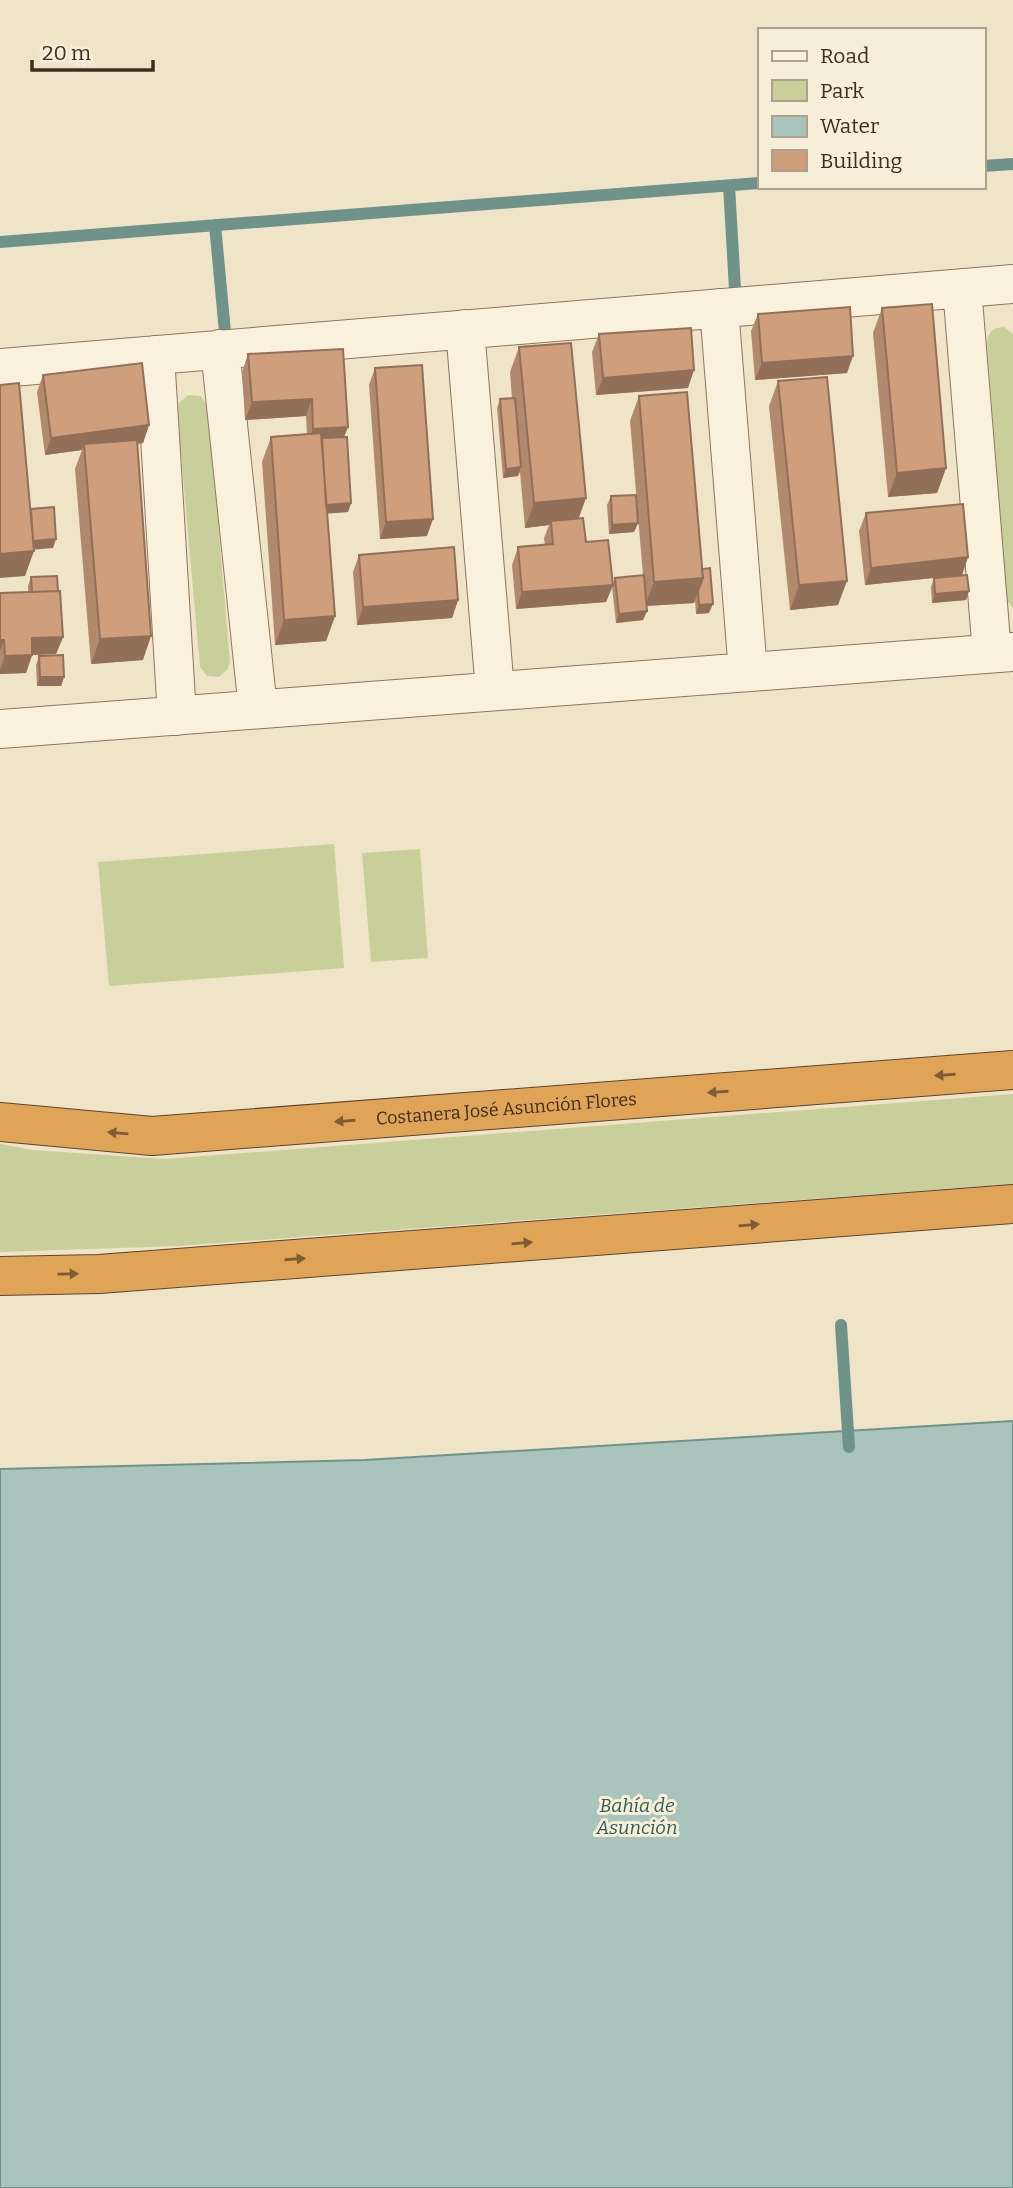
<svg xmlns="http://www.w3.org/2000/svg" width="1013" height="2188" viewBox="0 0 1013 2188" font-family="Bitter,serif">
	<style>
		.green { fill: #c9cf9b }
		.water { fill: #a9c4bc; stroke: #6f938a; stroke-width: 2 }
		.lines { fill: none; stroke-linecap: round; stroke-linejoin: round }
		.stream { stroke: #6f938a; stroke-width: 12 }
		.minor-casing { stroke: #8d765c; stroke-width: 40 }
		.highway-casing { stroke: #5b4430; stroke-width: 40 }
		.minor { stroke: #faf1dc; stroke-width: 38 }
		.highway { stroke: #e0a458; stroke-width: 38 }
		.wall { fill: #b2896c }
		.shaded-wall { fill: #916f58 }
		.building { fill: #cf9f7d; stroke: #916f58; stroke-width: 2 }
		.oneway { fill: #7e5d36 }
		.labels { text-anchor: middle; dominant-baseline: central; stroke-width: 6; stroke-linejoin: round; paint-order: stroke }
		.street-label { font-size: 18px; fill: #3d2e20; stroke: #f7eed8 }
		.water-label { font-size: 19px; font-style: italic; fill: #2f5d5a; stroke: #f7eed8 }
	</style>
	<rect width="100%" height="100%" fill="#f0e4c8"/>
	<path class="green" d="M 1004,327 L 1013,334 L 1013,608 L 1006,600 L 987,342 C 988,331 994,328 1004,327 Z
		M 188,395 L 201,396 L 208,407 L 230,662 L 228,669 L 219,677 L 207,676 L 200,667 L 177,410 L 179,403 Z
		M 334,844 L 344,968 L 109,986 L 98,862 Z
		M 420,849 L 428,958 L 371,962 L 362,853 Z
		M 1013,1094 L 1013,1184 L 179,1246 L 0,1252 L 0,1144 L 33,1150 L 165,1159 Z"/>
	<path class="water" d="M 1013,1421 L 1013,2188 L 0,2188 L 0,1469 L 365,1460 Z"/>
	<g class="lines">
		<path class="stream" d="M 983,166 L 1013,164
			M 729,186 L 735,289
			M 215,225 L 225,332
			M 0,242 L 759,183
			M 841,1325 L 849,1447"/>
		<defs>
			<path id="minor" d="M 962,288 L 992,653
				M 719,308 L 748,672
				M 465,329 L 495,691
				M 220,349 L 258,709
				M 155,355 L 177,716
				M 0,368 L 1013,284
				M 0,729 L 1013,652"/>
			<g id="highway">
				<path id="s1" d="M 0,1122 L 152,1136 L 1013,1070"/>
				<path d="M 0,1276 L 99,1274 L 1013,1204"/>
			</g>
		</defs>
		<use href="#minor" class="minor-casing"/>
		<use href="#highway" class="highway-casing"/>
		<use href="#minor" class="minor"/>
		<use href="#highway" class="highway"/>
	</g>
	<path class="wall" d="M 882,308 L 946,468 L 937,493 L 888,497 L 873,333 Z
		M 758,314 L 847,373 L 755,380 L 751,331 Z
		M 599,334 L 688,388 L 596,395 L 592,352 Z
		M 519,347 L 586,542 L 613,585 L 606,602 L 516,609 L 512,565 L 518,547 L 545,545 L 544,538 L 549,525 L 525,528 L 520,472 L 518,476 L 503,478 L 497,408 L 500,399 L 512,399 L 510,372 Z
		M 343,349 L 348,427 L 344,437 L 351,503 L 348,512 L 327,513 L 335,616 L 326,641 L 275,645 L 262,462 L 271,437 L 307,435 L 306,416 L 245,420 L 242,372 L 248,354 Z
		M 375,368 L 427,536 L 380,539 L 369,385 Z
		M 43,375 L 149,425 L 143,443 L 137,444 L 143,660 L 91,664 L 75,469 L 82,450 L 45,455 L 37,392 Z
		M 778,381 L 838,605 L 790,610 L 769,406 Z
		M 639,396 L 702,569 L 709,613 L 696,614 L 695,600 L 694,603 L 646,606 L 647,611 L 643,620 L 616,623 L 612,587 L 615,578 L 643,575 L 630,421 Z
		M 611,496 L 638,523 L 634,532 L 609,534 L 607,505 Z
		M 866,513 L 968,557 L 962,575 L 865,585 L 859,531 Z
		M 359,555 L 458,600 L 452,618 L 357,625 L 353,572 Z
		M 31,577 L 58,591 L 63,637 L 56,654 L 32,655 L 26,673 L 0,674 L 0,593 L 28,592 L 28,586 Z
		M 934,578 L 966,600 L 932,603 L 931,587 Z
		M 39,656 L 64,677 L 61,686 L 37,686 L 36,665 Z"/>
	<path class="shaded-wall" d="M 853,356 L 847,373 L 755,380 L 762,363 Z
		M 694,370 L 688,388 L 596,395 L 603,378 Z
		M 312,399 L 306,416 L 245,420 L 252,402 Z
		M 149,425 L 143,443 L 85,450 L 84,444 L 82,450 L 45,455 L 51,438 Z
		M 348,427 L 341,444 L 307,446 L 313,429 Z
		M 521,467 L 518,476 L 503,478 L 506,469 Z
		M 946,468 L 937,493 L 888,497 L 897,473 Z
		M 586,498 L 577,523 L 551,521 L 549,525 L 525,528 L 534,503 Z
		M 351,503 L 348,512 L 323,514 L 326,505 Z
		M 433,519 L 427,536 L 380,539 L 386,522 Z
		M 638,523 L 634,532 L 609,534 L 612,525 Z
		M 56,539 L 53,548 L 29,550 L 32,541 Z
		M 34,551 L 25,576 L 0,578 L 0,554 Z
		M 968,557 L 962,575 L 865,585 L 871,568 Z
		M 703,578 L 694,603 L 645,606 L 654,582 Z
		M 847,581 L 838,605 L 790,610 L 799,585 Z
		M 613,585 L 606,602 L 516,609 L 522,592 Z
		M 969,591 L 966,600 L 932,603 L 935,594 Z
		M 458,600 L 452,618 L 357,625 L 363,607 Z
		M 713,604 L 709,613 L 696,614 L 699,605 Z
		M 647,611 L 643,620 L 616,623 L 619,614 Z
		M 335,616 L 326,641 L 275,645 L 284,620 Z
		M 151,636 L 143,660 L 91,664 L 100,639 Z
		M 63,637 L 56,654 L 32,655 L 26,673 L 0,674 L 0,670 L 5,656 L 32,638 Z
		M 0,640 L 4,640 L 0,651 Z
		M 40,677 L 64,677 L 61,686 L 37,686 Z"/>
	<path class="building" d="M 932,304 L 946,468 L 897,473 L 882,308 Z
		M 850,307 L 853,356 L 762,363 L 758,314 Z
		M 691,328 L 694,370 L 603,378 L 599,334 Z
		M 571,343 L 586,498 L 534,503 L 519,347 Z
		M 343,349 L 348,427 L 313,429 L 312,399 L 252,402 L 248,354 Z
		M 142,363 L 149,425 L 51,438 L 43,375 Z
		M 422,365 L 433,519 L 386,522 L 375,368 Z
		M 827,377 L 847,581 L 799,585 L 778,381 Z
		M 19,383 L 34,551 L 0,554 L 0,385 Z
		M 687,392 L 703,578 L 654,582 L 639,396 Z
		M 515,398 L 521,467 L 506,469 L 500,399 Z
		M 321,433 L 335,616 L 284,620 L 271,437 Z
		M 347,437 L 351,503 L 326,505 L 322,438 Z
		M 137,440 L 151,636 L 100,639 L 84,444 Z
		M 636,495 L 638,523 L 612,525 L 611,496 Z
		M 963,504 L 968,557 L 871,568 L 866,513 Z
		M 54,507 L 56,539 L 33,541 L 31,509 Z
		M 583,518 L 586,542 L 608,540 L 613,585 L 522,592 L 518,547 L 553,544 L 551,521 Z
		M 454,547 L 458,600 L 363,607 L 359,555 Z
		M 710,568 L 713,604 L 699,605 L 698,591 L 703,578 L 702,569 Z
		M 644,575 L 647,611 L 619,614 L 615,578 Z
		M 967,575 L 969,591 L 935,594 L 934,578 Z
		M 57,576 L 58,591 L 32,592 L 31,577 Z
		M 60,591 L 63,637 L 32,638 L 32,655 L 5,656 L 4,640 L 0,640 L 0,593 Z
		M 63,655 L 64,677 L 40,677 L 39,656 Z"/>
	<defs><path id="oneway-solid" d="M-6-.8H1V-3.2L6.5 0L1 3.2V.8H-6Z" transform="scale(1.75)"/></defs>
	<g class="oneway">
		<use href="#oneway-solid" transform="translate(945 1075) rotate(176)"/>
		<use href="#oneway-solid" transform="translate(718 1092) rotate(176)"/>
		<use href="#oneway-solid" transform="translate(345 1121) rotate(176)"/>
		<use href="#oneway-solid" transform="translate(118 1133) rotate(-175)"/>
		<use href="#oneway-solid" transform="translate(749 1225) rotate(-5)"/>
		<use href="#oneway-solid" transform="translate(522 1243) rotate(-5)"/>
		<use href="#oneway-solid" transform="translate(295 1259) rotate(-4)"/>
		<use href="#oneway-solid" transform="translate(68 1274) rotate(-1)"/>
	</g>
	<g class="labels">
		<g class="street-label">
			<text stroke="none"><textPath href="#s1" startOffset="508">Costanera José Asunción Flores</textPath></text>
		</g>
		<g class="water-label">
			<text x="637" y="1805">Bahía de<tspan x="637" dy="22">Asunción</tspan></text>
		</g>
	</g>
	<rect x="758" y="28" width="228" height="161" fill="#f7eed8" stroke="#ada18e" stroke-width="2"/>
	<rect x="772" y="51" width="35" height="10" fill="#faf1dc" stroke="#ada18e" stroke-width="2"/>
	<text x="820" y="63" font-size="21" fill="#3d2e20">Road</text>
	<rect x="772" y="80" width="35" height="21" fill="#c9cf9b" stroke="#ada18e" stroke-width="2"/>
	<text x="820" y="98" font-size="21" fill="#3d2e20">Park</text>
	<rect x="772" y="116" width="35" height="21" fill="#a9c4bc" stroke="#ada18e" stroke-width="2"/>
	<text x="820" y="133" font-size="21" fill="#3d2e20">Water</text>
	<rect x="772" y="150" width="35" height="21" fill="#cf9f7d" stroke="#ada18e" stroke-width="2"/>
	<text x="820" y="168" font-size="21" fill="#3d2e20">Building</text>
	<path d="M32 60v10h121v-10" fill="none" stroke="#3d2e20" stroke-width="3.5"/>
	<text x="42" y="60" font-size="21" fill="#3d2e20" stroke="#f7eed8" stroke-width="5" paint-order="stroke">20 m</text>
</svg>
